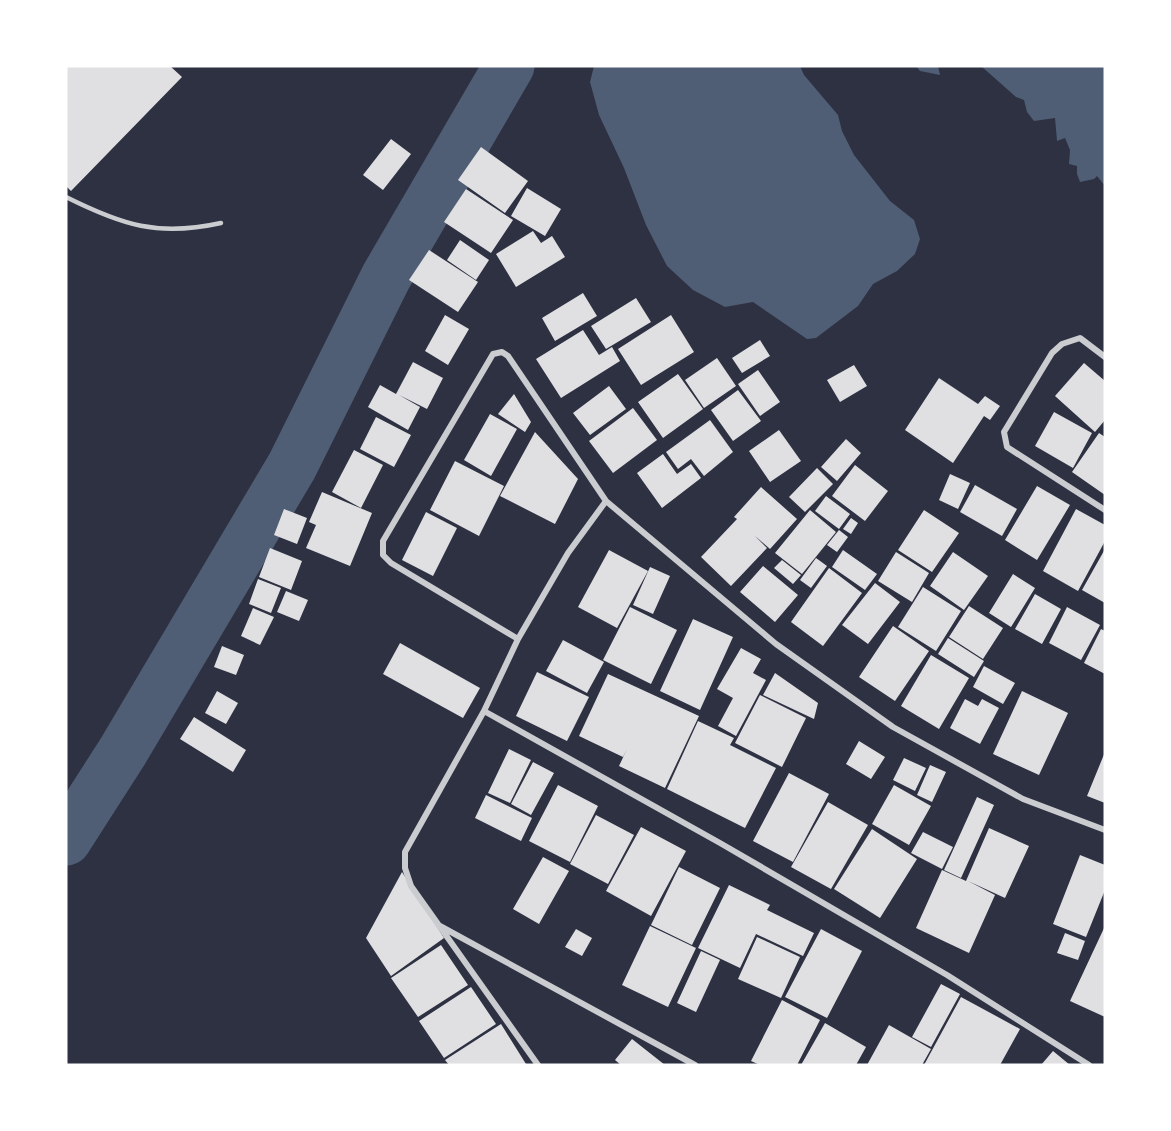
<svg xmlns="http://www.w3.org/2000/svg" width="1171" height="1131" viewBox="0 0 1171 1131" font-family="Mulish,sans-serif">
	<style>
		.water { fill: #4f5d75 }
		.lines { fill: none; stroke-linecap: round; stroke-linejoin: round }
		.river { stroke: #4f5d75; stroke-width: 51 }
		.building { fill: #e0e0e3 }
		.service { stroke: #caccd0; stroke-width: 4.5 }
		.minor { stroke: #caccd0; stroke-width: 6 }
	</style>
	<rect width="100%" height="100%" fill="#2d3142"/>
	<path class="water" d="M 594,66 L 800,66 L 804,75 L 838,115 L 842,131 L 854,155 L 890,201 L 914,220 L 920,239 L 915,254 L 897,271 L 873,284 L 858,306 L 816,338 L 807,339 L 753,302 L 725,307 L 693,290 L 667,266 L 646,225 L 624,168 L 599,115 L 590,82 Z
		M 916,66 L 938,66 L 940,75 L 920,71 Z
		M 981,66 L 1105,66 L 1105,186 L 1097,176 L 1094,179 L 1080,182 L 1077,174 L 1077,166 L 1069,164 L 1070,150 L 1065,138 L 1057,141 L 1055,118 L 1034,121 L 1027,112 L 1024,100 L 1016,97 Z"/>
	<g class="lines">
		<path class="river" d="M 66,840 L 123,751 L 292,466 L 386,277 L 509,66"/>
	</g>
	<path class="building" d="M 66,66 L 170,66 L 182,77 L 71,191 L 66,186 Z
		M 391,139 L 411,154 L 383,190 L 363,175 Z
		M 481,147 L 528,181 L 505,213 L 458,180 Z
		M 527,188 L 561,209 L 545,236 L 511,216 Z
		M 466,189 L 513,220 L 491,253 L 444,222 Z
		M 533,231 L 541,243 L 552,236 L 565,257 L 516,287 L 496,254 Z
		M 460,240 L 489,260 L 476,280 L 447,260 Z
		M 429,250 L 478,282 L 458,312 L 409,280 Z
		M 583,293 L 597,316 L 555,341 L 542,318 Z
		M 636,298 L 651,322 L 606,349 L 591,326 Z
		M 445,315 L 469,329 L 448,365 L 425,351 Z
		M 671,315 L 694,352 L 641,385 L 618,349 Z
		M 583,330 L 599,355 L 612,347 L 620,361 L 561,398 L 536,359 Z
		M 760,340 L 770,356 L 742,373 L 732,358 Z
		M 717,358 L 736,386 L 704,408 L 685,380 Z
		M 413,362 L 443,378 L 427,409 L 399,395 L 420,407 L 408,430 L 368,407 L 380,385 L 396,394 Z
		M 1084,363 L 1105,381 L 1105,420 L 1095,432 L 1055,396 Z
		M 854,365 L 867,386 L 840,402 L 827,380 Z
		M 758,370 L 780,402 L 760,416 L 738,384 Z
		M 678,374 L 703,409 L 663,438 L 638,402 Z
		M 939,378 L 978,404 L 985,396 L 1000,406 L 990,420 L 984,416 L 953,463 L 905,430 Z
		M 609,386 L 626,409 L 590,435 L 573,413 Z
		M 738,390 L 761,421 L 733,441 L 711,410 Z
		M 514,394 L 531,422 L 525,432 L 498,414 Z
		M 633,408 L 657,440 L 613,473 L 589,441 Z
		M 1054,412 L 1092,433 L 1073,468 L 1035,446 Z
		M 490,414 L 517,429 L 491,476 L 464,460 Z
		M 376,417 L 411,435 L 394,467 L 360,449 Z
		M 710,420 L 733,452 L 704,476 L 691,459 L 678,469 L 666,452 Z
		M 779,430 L 801,461 L 770,482 L 749,451 Z
		M 535,432 L 578,479 L 555,524 L 500,496 Z
		M 1099,433 L 1105,437 L 1105,495 L 1072,472 Z
		M 846,439 L 861,453 L 837,481 L 821,467 Z
		M 354,450 L 383,465 L 361,508 L 332,492 Z
		M 663,454 L 677,474 L 691,464 L 701,478 L 662,508 L 637,473 Z
		M 455,461 L 504,486 L 479,536 L 430,510 Z
		M 855,465 L 888,491 L 865,521 L 832,496 Z
		M 817,468 L 833,484 L 805,512 L 789,497 Z
		M 950,474 L 970,483 L 958,509 L 939,500 Z
		M 975,485 L 1017,509 L 1002,536 L 960,512 Z
		M 1037,486 L 1070,505 L 1037,560 L 1005,540 Z
		M 761,487 L 797,519 L 770,549 L 755,536 L 767,548 L 731,586 L 701,557 L 737,519 L 734,517 Z
		M 322,492 L 372,513 L 350,566 L 306,548 L 316,525 L 309,522 Z
		M 826,496 L 850,514 L 839,529 L 815,511 Z
		M 284,509 L 307,518 L 297,544 L 274,535 Z
		M 1076,509 L 1105,525 L 1105,541 L 1078,591 L 1043,571 Z
		M 810,510 L 836,532 L 802,574 L 775,553 Z
		M 924,510 L 959,533 L 932,572 L 898,550 Z
		M 426,512 L 457,528 L 433,576 L 402,560 Z
		M 851,518 L 858,523 L 851,534 L 843,529 Z
		M 839,530 L 848,537 L 837,552 L 827,545 Z
		M 270,548 L 302,561 L 291,590 L 259,577 Z
		M 1105,549 L 1105,603 L 1082,590 Z
		M 609,550 L 648,571 L 617,628 L 578,607 Z
		M 843,550 L 877,574 L 865,590 L 832,567 Z
		M 896,552 L 929,573 L 912,602 L 878,581 Z
		M 953,552 L 988,576 L 964,610 L 930,586 Z
		M 816,558 L 827,566 L 811,588 L 800,580 Z
		M 782,560 L 801,575 L 793,584 L 774,568 Z
		M 763,566 L 798,595 L 775,622 L 740,592 Z
		M 650,567 L 670,576 L 653,614 L 633,605 Z
		M 829,568 L 862,593 L 823,646 L 791,622 Z
		M 1013,574 L 1035,588 L 1011,627 L 989,613 Z
		M 258,579 L 281,588 L 271,613 L 249,604 Z
		M 875,583 L 900,602 L 868,644 L 842,625 Z
		M 923,587 L 961,611 L 936,651 L 898,627 Z
		M 286,591 L 308,600 L 299,621 L 277,612 Z
		M 1035,594 L 1061,609 L 1042,644 L 1015,629 Z
		M 969,606 L 1003,628 L 983,659 L 949,637 Z
		M 630,607 L 677,630 L 651,684 L 603,660 Z
		M 1067,607 L 1100,625 L 1081,660 L 1049,643 Z
		M 253,608 L 274,617 L 260,645 L 241,636 Z
		M 693,619 L 733,637 L 700,710 L 660,691 Z
		M 893,626 L 929,651 L 895,701 L 859,677 Z
		M 1101,629 L 1105,631 L 1105,674 L 1084,663 Z
		M 948,638 L 984,661 L 974,677 L 938,654 Z
		M 563,640 L 604,662 L 587,693 L 546,671 Z
		M 400,643 L 480,688 L 463,718 L 383,674 Z
		M 222,646 L 244,655 L 236,675 L 214,667 Z
		M 741,648 L 761,659 L 753,673 L 766,680 L 736,736 L 718,726 L 733,698 L 717,689 Z
		M 931,655 L 969,678 L 939,729 L 901,706 Z
		M 984,666 L 1015,683 L 1003,704 L 973,687 Z
		M 537,672 L 589,697 L 567,741 L 516,716 Z
		M 775,673 L 818,703 L 814,719 L 763,695 Z
		M 608,674 L 699,716 L 665,788 L 619,766 L 627,749 L 623,757 L 579,736 Z
		M 217,691 L 238,703 L 226,724 L 205,713 Z
		M 1022,691 L 1068,713 L 1039,775 L 993,754 Z
		M 760,695 L 806,718 L 782,767 L 735,743 Z
		M 965,699 L 978,706 L 982,699 L 999,708 L 980,744 L 950,728 Z
		M 194,717 L 246,750 L 233,772 L 180,739 Z
		M 698,721 L 734,738 L 730,745 L 776,768 L 745,828 L 667,789 Z
		M 859,741 L 885,757 L 871,779 L 846,764 Z
		M 509,749 L 531,760 L 510,803 L 488,793 Z
		M 1105,752 L 1105,803 L 1087,796 Z
		M 904,758 L 926,768 L 915,791 L 893,780 Z
		M 533,762 L 554,773 L 531,815 L 511,804 Z
		M 930,765 L 946,772 L 932,802 L 917,795 Z
		M 789,773 L 829,794 L 793,862 L 753,841 Z
		M 558,785 L 598,806 L 570,862 L 529,841 Z
		M 894,785 L 931,806 L 909,845 L 872,824 Z
		M 486,795 L 532,818 L 521,841 L 475,818 Z
		M 977,797 L 994,805 L 961,878 L 944,870 Z
		M 828,802 L 868,825 L 831,889 L 791,867 Z
		M 596,815 L 634,835 L 608,884 L 570,864 Z
		M 641,827 L 686,851 L 651,916 L 606,891 Z
		M 989,828 L 1029,846 L 1005,898 L 968,881 L 995,895 L 969,953 L 916,928 L 942,870 L 966,881 Z
		M 872,829 L 917,859 L 880,918 L 834,889 Z
		M 923,832 L 953,847 L 942,869 L 911,853 Z
		M 1080,855 L 1105,865 L 1105,890 L 1086,937 L 1053,924 Z
		M 543,857 L 569,871 L 539,924 L 513,909 Z
		M 679,867 L 720,888 L 692,945 L 651,925 Z
		M 402,872 L 444,938 L 391,976 L 366,938 Z
		M 729,885 L 770,905 L 767,910 L 814,933 L 803,956 L 756,934 L 740,968 L 698,948 Z
		M 650,926 L 696,948 L 668,1007 L 622,985 Z
		M 1105,926 L 1105,1017 L 1070,1001 Z
		M 576,929 L 592,938 L 582,956 L 565,947 Z
		M 821,929 L 862,951 L 827,1018 L 785,997 Z
		M 1065,933 L 1085,941 L 1078,960 L 1057,953 Z
		M 757,937 L 800,957 L 781,998 L 738,979 Z
		M 441,945 L 468,985 L 418,1017 L 391,978 Z
		M 701,951 L 720,960 L 696,1012 L 677,1003 Z
		M 941,984 L 960,994 L 931,1047 L 912,1037 Z
		M 471,987 L 496,1024 L 444,1058 L 419,1021 Z
		M 961,997 L 1020,1029 L 1000,1065 L 924,1065 Z
		M 782,1000 L 820,1020 L 797,1065 L 760,1065 L 751,1061 Z
		M 825,1023 L 866,1047 L 856,1065 L 801,1065 Z
		M 501,1024 L 526,1064 L 449,1065 L 445,1060 Z
		M 889,1025 L 931,1049 L 922,1065 L 867,1065 Z
		M 632,1039 L 665,1065 L 621,1065 L 615,1060 Z
		M 1053,1051 L 1070,1065 L 1041,1065 Z"/>
	<g class="lines">
		<path class="service" d="M 66,197 C 122,225 158,237 221,223"/>
		<path class="minor" d="M 1105,357 L 1080,338 L 1062,344 L 1052,353 L 1004,432 L 1007,447 L 1105,510
			M 518,639 L 391,563 L 383,555 L 383,541 L 493,354 L 502,352 L 508,356 L 606,501 L 776,644 L 893,727 L 1023,799 L 1105,830
			M 484,711 L 720,843 L 947,975 L 1089,1065
			M 440,926 L 695,1065
			M 538,1065 L 411,886 L 405,868 L 405,852 L 484,711 L 518,639 L 568,553 L 606,501"/>
	</g>
	<rect width="1171" height="1131" fill="none" stroke="#ffffff" stroke-width="135"/>
</svg>
